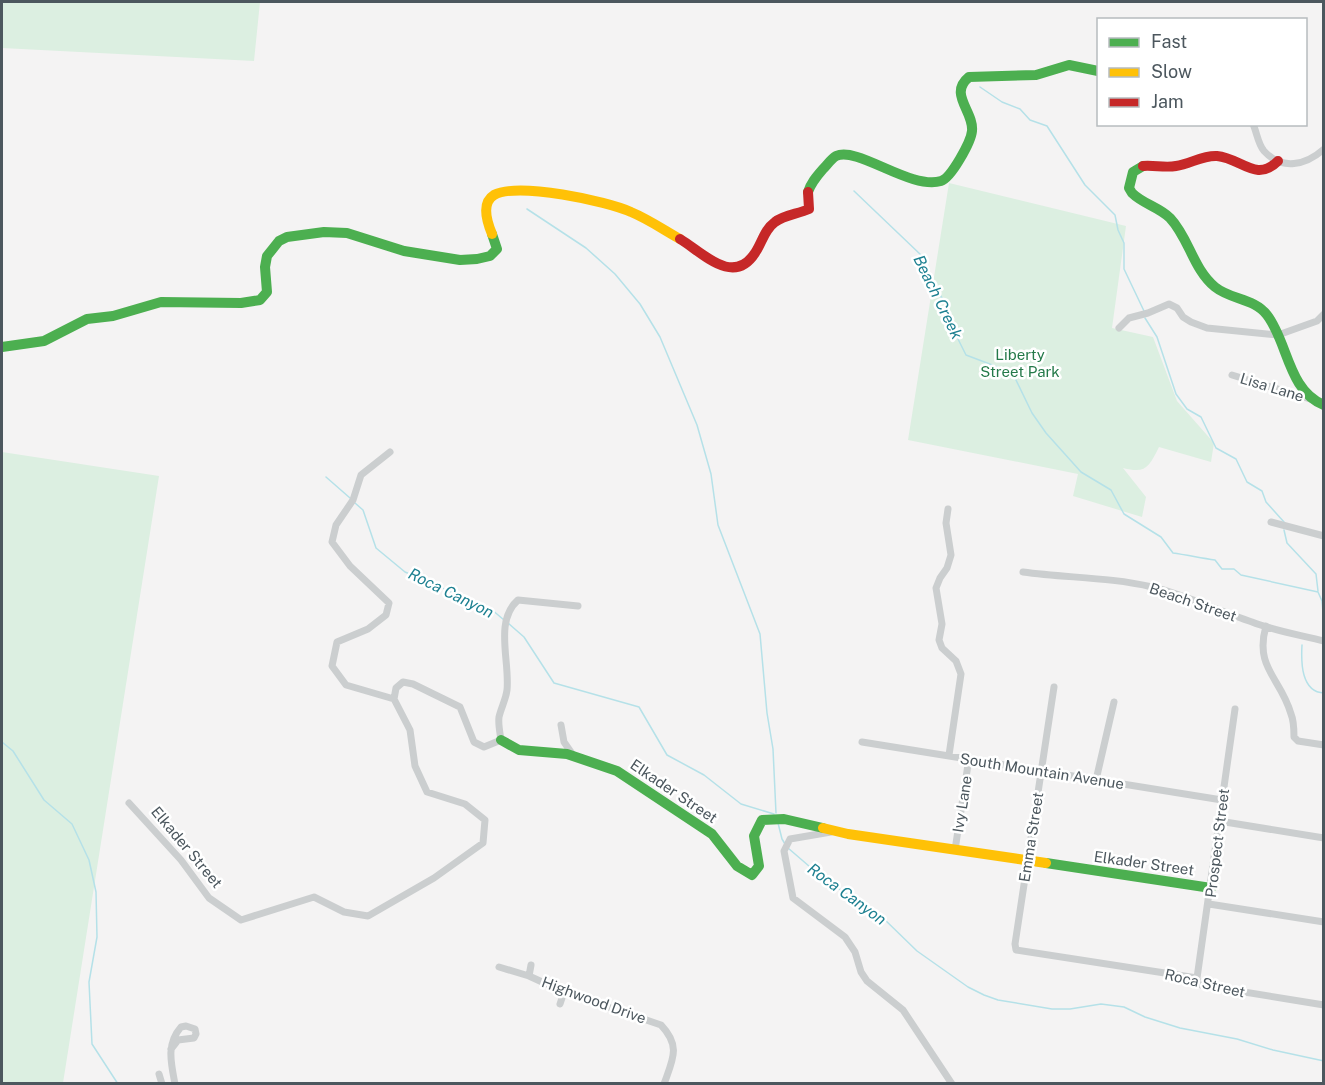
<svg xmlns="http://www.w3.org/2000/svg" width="1325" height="1085" viewBox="0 0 1325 1085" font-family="'Public Sans',sans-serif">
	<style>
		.green { fill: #dcefe1 }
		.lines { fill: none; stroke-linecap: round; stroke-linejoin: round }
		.stream { stroke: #b5e1e8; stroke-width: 1.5 }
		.street { stroke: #cbcecf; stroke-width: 7 }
		.fast { stroke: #4caf50; stroke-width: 10 }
		.slow { stroke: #ffc107; stroke-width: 10 }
		.jam { stroke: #c62828; stroke-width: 10 }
		.labels { text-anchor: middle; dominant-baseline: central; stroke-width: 5; stroke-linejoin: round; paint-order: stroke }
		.park-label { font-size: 15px; fill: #247949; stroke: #fff }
		.street-label { font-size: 15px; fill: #4c575e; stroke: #fff }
		.water-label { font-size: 16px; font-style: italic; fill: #1d8091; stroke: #fff }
	</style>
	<rect width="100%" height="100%" fill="#f4f3f3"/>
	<path class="green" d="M 2,2 L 260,2 L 254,61 L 2,48 Z
		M 949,183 L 1126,226 L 1112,328 L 1153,337 L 1177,401 L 1214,443 L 1211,462 L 1159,447 C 1149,467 1146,474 1123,468 L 1146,497 L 1142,517 L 1073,496 L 1078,474 L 908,440 Z
		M 2,452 L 159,476 L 63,1083 L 2,1083 Z"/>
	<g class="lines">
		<path class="stream" d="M 980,87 L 1002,102 L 1020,109 L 1030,120 L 1047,126 L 1085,185 L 1115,215 L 1118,230 L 1124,243 L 1124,269 L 1144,311
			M 854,191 L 921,255 L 929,280 L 945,302 L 954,331 L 966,355 L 995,366 L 1015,378 L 1032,413 L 1046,433 L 1081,472 L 1111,490 L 1124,514 L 1161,537 L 1173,553 C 1187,555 1201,558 1215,560 L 1222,569 L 1234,569 L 1241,575 L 1318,592 L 1322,601 L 1323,612
			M 527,209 L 586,248 L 615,274 L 640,304 L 660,337 L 697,425 L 711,474 L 718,525 L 760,634 L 767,713 L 773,749 L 776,813
			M 1145,318 L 1157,337 L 1176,394 L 1187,409 L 1201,417 L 1216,448 L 1236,459 L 1247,482 L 1262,491 L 1266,502 L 1284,522
			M 326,477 L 350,498
			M 355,503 L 363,510 L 376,548 L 405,572 L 491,609 L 504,620
			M 1284,530 L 1287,543 L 1316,574 L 1318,591
			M 508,623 L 524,637 L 554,683 L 639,707 L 667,755 L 704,775 L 741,804 L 774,814
			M 1302,645 C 1301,662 1301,692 1324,693
			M 2,742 L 13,751 L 44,800 L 72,824 L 89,860 L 96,892 L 97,937 L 89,982 L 92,1044 L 118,1084
			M 778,823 L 782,839 L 785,844
			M 788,848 L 824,879 L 882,917 L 917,951 L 968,987 L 984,995 L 998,1000 L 1052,1009 L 1070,1009 L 1101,1004 L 1124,1007 L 1145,1017 L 1180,1028 L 1237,1039 L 1273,1050 L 1324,1061"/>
		<path class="street" d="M 1253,124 C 1257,133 1258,144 1264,151 C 1282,171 1306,165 1324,149
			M 1119,328 L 1129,318 L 1148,313 L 1169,304 L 1177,308 L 1183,317 L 1191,322 L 1207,328 L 1278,335 L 1317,321 L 1324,314
			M 1232,375 L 1310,399
			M 390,452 L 361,475 L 353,500 L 336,525 L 332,542 L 350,566 L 389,603 L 386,615 L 368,629 L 337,642 L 332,666 L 346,685 L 394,699
			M 948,509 L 946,523 L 951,555 L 947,568 L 940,578 L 936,588 L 942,624 L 939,640 L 942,648 L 956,661 L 961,674 L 949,755
			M 1271,522 L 1324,536
			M 1023,572 C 1066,578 1110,577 1152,587 C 1186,595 1218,611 1252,622 C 1275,631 1300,635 1324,641
			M 1266,626 C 1254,668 1281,678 1291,714 C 1294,721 1294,730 1294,737 L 1298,741 L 1324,745
			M 1054,687 L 1015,944 L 1016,950 L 1197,978
			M 561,725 L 564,742 L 573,755
			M 862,742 L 1222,800
			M 1096,780 L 1114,702
			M 129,803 L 181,860 L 209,898 L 241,920 L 314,897 L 344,912 L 368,916 L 434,878 L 483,843 L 485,820 L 465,804 L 427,792 L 415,766 L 410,730 L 394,699 L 396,688 L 403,682 L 413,684 L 460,707 L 474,742 L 484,747 L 501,740 C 500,733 498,724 499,717 C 501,708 506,699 507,690 C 510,661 494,621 518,600 L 578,606
			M 1219,821 L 1324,838
			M 831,832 L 790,839 L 784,851 L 793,898 L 845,937 L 855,952 L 861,972 L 867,981 L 903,1010 L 952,1084
			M 955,850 L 969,758
			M 1209,904 L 1324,922
			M 499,967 L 529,976 L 564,992 L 661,1025 C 681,1046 673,1059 664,1084
			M 529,976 L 531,965
			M 1197,978 L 1235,709
			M 1197,978 L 1198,983 L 1201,985 L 1324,1005
			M 560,1004 L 564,992
			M 171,1049 L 178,1040 L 194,1038 L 196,1034 L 195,1029 L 186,1026 L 181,1027 C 166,1044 171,1063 175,1084
			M 159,1074 L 162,1084"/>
		<path class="fast" d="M 1143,166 L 1133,172 L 1129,188 L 1132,193 C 1143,204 1159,207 1170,218 C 1189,238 1193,269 1215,287 C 1231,300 1254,298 1267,315 C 1288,342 1288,391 1324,405
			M 808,192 C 811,183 816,177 823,169 C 827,165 831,159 836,156 C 858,146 910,190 941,181 C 951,178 971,142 972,131 C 974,111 948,94 969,77 L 1036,75 L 1069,65 L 1098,71
			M 2,347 L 44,341 L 87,319 L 113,316 L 161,302 L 241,303 L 260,300 L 267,292 L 265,267 L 267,256 L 279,241 L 287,237 L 324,232 L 347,233 L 404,251 L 460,260 L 477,259 L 490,256 L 497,249 L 492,234
			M 501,740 L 519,750 L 567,754 L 617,771 L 712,834 L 737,866 L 752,875 L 759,866 L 754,836 L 762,820 L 784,819 L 823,828
			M 1046,863 L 1211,888"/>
		<path class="slow" d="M 492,234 C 487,222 481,203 494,195 C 518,182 607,201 631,212 C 648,219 664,230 680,239
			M 823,828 L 848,834 L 1046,863"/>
		<path class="jam" d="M 1143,166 C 1154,165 1165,168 1176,166 C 1190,164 1203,155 1217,156 C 1241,158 1256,183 1278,161
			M 680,239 C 702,252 733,287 755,253 C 762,243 764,230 775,222 C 784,215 798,214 809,209 L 808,192"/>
	</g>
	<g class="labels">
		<g class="park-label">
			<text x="1020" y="354">Liberty<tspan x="1020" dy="17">Street Park</tspan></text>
		</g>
		<g class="street-label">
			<text transform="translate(1272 387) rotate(17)">Lisa Lane</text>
			<text transform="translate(1193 602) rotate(19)">Beach Street</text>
			<text transform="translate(1042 771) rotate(9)">South Mountain Avenue</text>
			<text transform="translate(674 791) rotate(34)">Elkader Street</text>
			<text transform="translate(962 804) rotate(-81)">Ivy Lane</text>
			<text transform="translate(1031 837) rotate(-81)">Emma Street</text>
			<text transform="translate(1217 843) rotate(-83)">Prospect Street</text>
			<text transform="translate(187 847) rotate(50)">Elkader Street</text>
			<text transform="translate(1144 863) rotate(8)">Elkader Street</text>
			<text transform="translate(1205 983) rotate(13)">Roca Street</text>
			<text transform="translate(594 1000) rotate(20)">Highwood Drive</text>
		</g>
		<g class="water-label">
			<text transform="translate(938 297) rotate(64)">Beach Creek</text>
			<text transform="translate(451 593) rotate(26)">Roca Canyon</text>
			<text transform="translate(847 894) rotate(36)">Roca Canyon</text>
		</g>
	</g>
	<rect width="1325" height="1085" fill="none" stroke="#4c575e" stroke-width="6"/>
	<rect x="1097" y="18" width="210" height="108" fill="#ffffff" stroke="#b7bcbf" stroke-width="1.5"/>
	<rect x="1109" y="38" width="30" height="9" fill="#4caf50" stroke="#b7bcbf" stroke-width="1.5"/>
	<text x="1151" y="48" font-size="18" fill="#4c575e">Fast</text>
	<rect x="1109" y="68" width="30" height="9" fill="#ffc107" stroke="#b7bcbf" stroke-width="1.5"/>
	<text x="1151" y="78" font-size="18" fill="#4c575e">Slow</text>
	<rect x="1109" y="98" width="30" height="9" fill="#c62828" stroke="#b7bcbf" stroke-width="1.5"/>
	<text x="1151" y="108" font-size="18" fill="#4c575e">Jam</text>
</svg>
